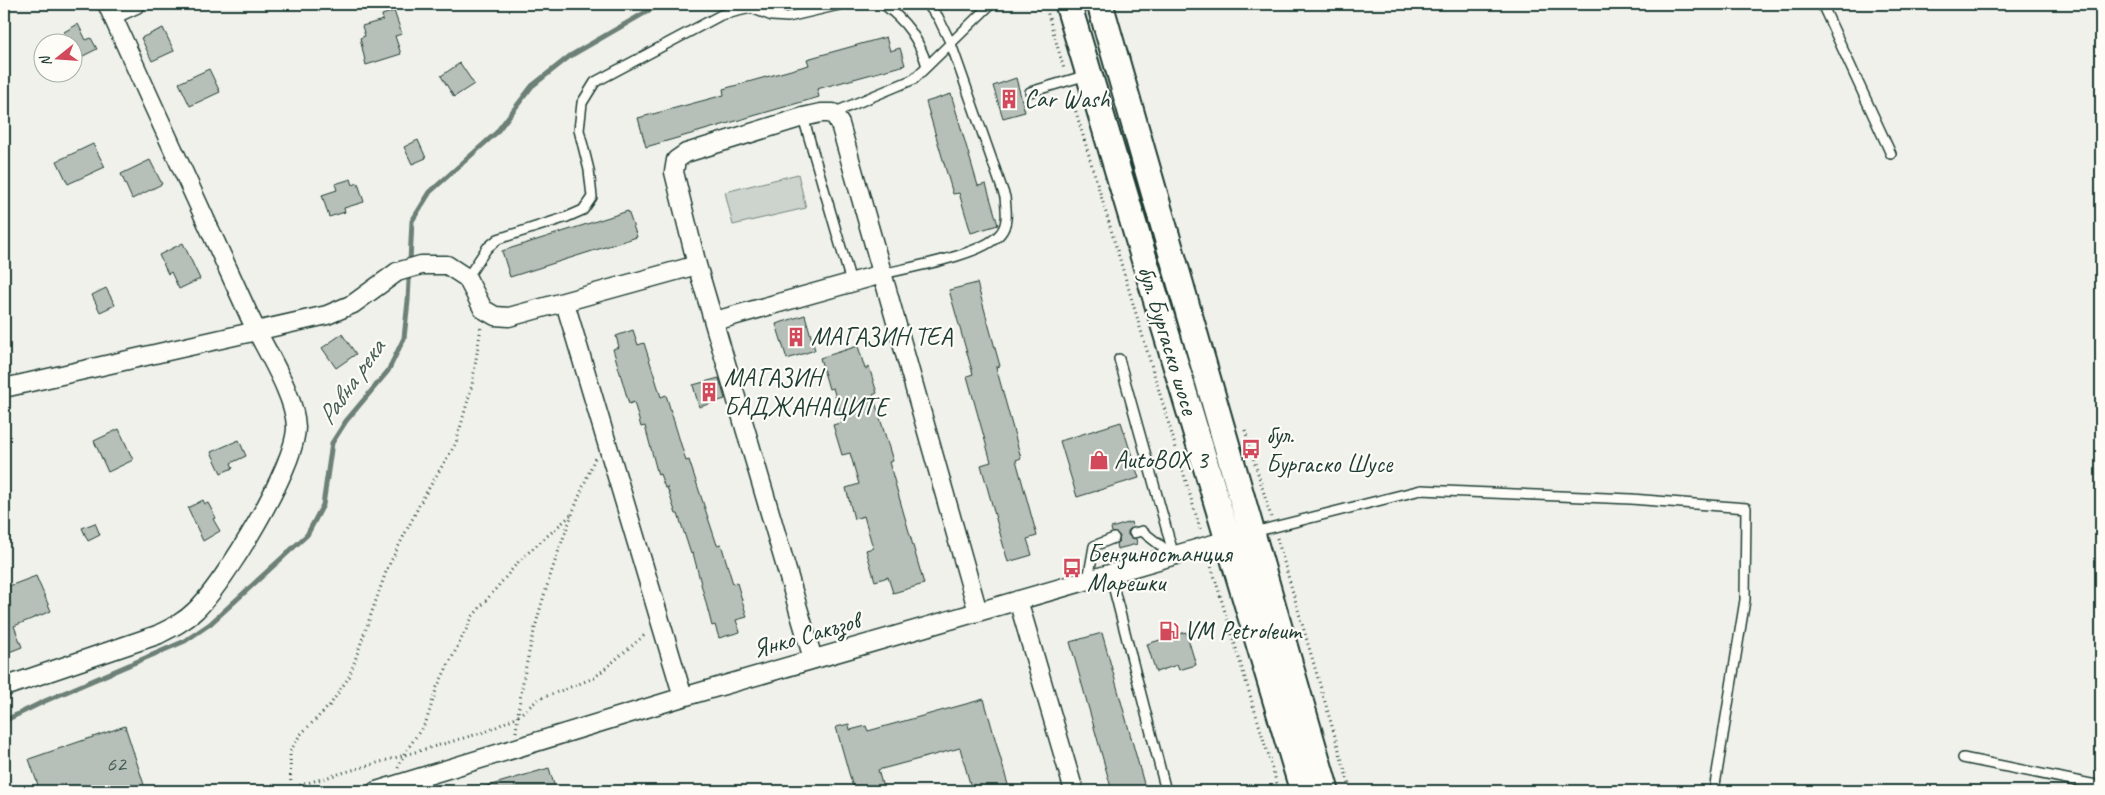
<svg xmlns="http://www.w3.org/2000/svg" width="2105" height="795" viewBox="0 0 2105 795" font-family="Caveat,sans-serif">
	<style>
		.green { fill: #cdd3cd; stroke: #768880 }
		.lines { fill: none; stroke-linecap: round; stroke-linejoin: round }
		.stream { stroke: #6c8077; stroke-width: 5 }
		.building { fill: #b6bfb8; stroke: #1f3d34 }
		.lane-casing { stroke: #1f3d34; stroke-width: 12 }
		.street-casing { stroke: #1f3d34; stroke-width: 21 }
		.secondary-casing { stroke: #1f3d34; stroke-width: 29 }
		.path { stroke: #1f3d34; stroke-width: 3; stroke-dasharray: 1 4; stroke-linecap: butt }
		.lane { stroke: #fdfcf7; stroke-width: 9 }
		.street { stroke: #fdfcf7; stroke-width: 18 }
		.secondary { stroke: #fdfcf7; stroke-width: 25 }
		.labels { text-anchor: middle; dominant-baseline: central; stroke-width: 4.5; stroke-linejoin: round; paint-order: stroke }
		.number-label { font-size: 22px; fill: #455e55 }
		.poi-label { font-size: 25px; fill: #1f3d34; stroke: #fdfcf7; text-anchor: start }
		.street-label { font-size: 25px; fill: #1f3d34; stroke: #fdfcf7 }
		.water-label { font-size: 26px; font-style: italic; fill: #455e56; stroke: #fdfcf7 }
	</style>
	<rect width="100%" height="100%" fill="#f0f1eb"/>
	<filter id="ink" filterUnits="userSpaceOnUse"><feTurbulence type="fractalNoise" baseFrequency=".02" numOctaves="2"/><feDisplacementMap in="SourceGraphic" scale="10" xChannelSelector="R" yChannelSelector="G"/><feConvolveMatrix kernelMatrix="1 2 1 2 8 2 1 2 1" color-interpolation-filters="sRGB"/></filter>
	<g filter="url(#ink)">
		<path class="green" d="M 798,174 L 806,208 L 733,225 L 725,192 Z"/>
		<g class="lines">
			<path class="stream" d="M 4,721 L 45,701 L 185,641 L 210,624 L 307,535 L 323,505 L 332,443 L 346,421 L 388,371 L 404,338 L 408,301 L 412,221 L 430,192 L 496,133 L 532,86 L 570,56 L 660,4"/>
		</g>
		<path class="building" d="M 394,11 L 402,34 L 395,36 L 401,54 L 366,65 L 360,38 L 365,36 L 362,26 L 383,20 L 382,15 Z
			M 78,24 L 86,40 L 91,38 L 97,49 L 77,59 L 72,50 L 72,42 L 69,42 L 64,32 Z
			M 163,28 L 174,51 L 152,61 L 141,38 Z
			M 886,37 L 890,51 L 900,48 L 905,65 L 817,89 L 819,97 L 646,147 L 638,118 L 724,95 L 723,89 L 809,65 L 807,59 Z
			M 460,63 L 474,84 L 454,97 L 441,76 Z
			M 209,69 L 220,92 L 190,106 L 179,83 Z
			M 1016,78 L 1025,112 L 1003,118 L 993,86 Z
			M 951,94 L 978,186 L 986,184 L 998,225 L 971,233 L 959,193 L 953,194 L 926,102 Z
			M 418,140 L 426,158 L 412,164 L 404,147 Z
			M 93,144 L 105,167 L 68,184 L 57,161 Z
			M 150,160 L 162,184 L 132,199 L 121,174 Z
			M 351,179 L 353,185 L 358,183 L 364,202 L 344,208 L 345,212 L 329,217 L 322,195 L 337,190 L 335,184 Z
			M 628,211 L 637,237 L 510,277 L 502,251 Z
			M 183,243 L 200,279 L 179,289 L 171,272 L 168,274 L 159,255 Z
			M 977,283 L 1000,366 L 996,367 L 1021,458 L 1016,460 L 1037,536 L 1027,539 L 1032,555 L 1008,562 L 981,465 L 991,462 L 967,376 L 973,374 L 949,290 Z
			M 106,288 L 115,305 L 100,312 L 92,295 Z
			M 805,315 L 815,350 L 787,359 L 776,324 Z
			M 633,330 L 638,345 L 644,343 L 661,397 L 666,395 L 686,461 L 689,460 L 717,545 L 721,544 L 733,584 L 737,583 L 747,617 L 736,620 L 740,632 L 719,638 L 715,625 L 712,626 L 693,553 L 691,554 L 678,514 L 676,514 L 667,487 L 665,488 L 660,474 L 658,475 L 645,426 L 641,427 L 634,402 L 629,404 L 613,349 L 619,347 L 616,336 Z
			M 342,334 L 356,354 L 336,368 L 322,348 Z
			M 858,346 L 865,369 L 869,367 L 877,393 L 873,395 L 893,461 L 889,462 L 924,584 L 893,593 L 888,577 L 875,581 L 866,550 L 873,548 L 864,516 L 854,519 L 846,488 L 859,484 L 850,453 L 842,455 L 833,425 L 843,422 L 833,388 L 829,389 L 820,358 Z
			M 719,378 L 725,399 L 699,407 L 693,385 Z
			M 1121,422 L 1139,478 L 1077,497 L 1060,441 Z
			M 119,429 L 133,460 L 108,472 L 94,441 Z
			M 239,440 L 246,456 L 231,463 L 233,468 L 221,473 L 211,452 Z
			M 203,500 L 205,504 L 208,503 L 216,518 L 213,519 L 220,531 L 203,541 L 188,508 Z
			M 1131,522 L 1132,527 L 1128,531 L 1128,535 L 1136,539 L 1137,544 L 1117,549 L 1116,544 L 1119,541 L 1120,536 L 1112,532 L 1111,528 Z
			M 95,523 L 100,535 L 88,541 L 82,528 Z
			M 36,576 L 51,611 L 14,626 L 22,647 L 4,654 L 4,588 Z
			M 1186,632 L 1196,665 L 1179,670 L 1177,665 L 1156,672 L 1147,644 Z
			M 1102,633 L 1146,791 L 1112,791 L 1070,642 Z
			M 984,699 L 1008,785 L 985,791 L 972,791 L 960,748 L 878,770 L 884,791 L 854,791 L 836,727 L 849,724 L 850,730 L 866,726 L 868,731 Z
			M 125,726 L 146,791 L 40,791 L 29,759 Z
			M 549,768 L 556,791 L 482,791 L 481,788 Z"/>
		<g class="lines">
			<defs>
				<path id="lane" d="M 883,4 C 906,21 919,39 927,66
					M 1822,4 L 1891,154
					M 1030,92 L 1087,75
					M 833,113 L 914,79 L 991,4
					M 803,117 L 851,282
					M 882,274 C 910,267 981,256 1000,234 C 1009,224 1006,209 1005,197 L 951,44 L 938,17 L 927,4
					M 467,278 L 487,248 L 498,239 L 567,217 L 583,210 L 592,197 L 589,170 L 579,130 L 582,103 L 595,82 L 721,15 L 751,8 L 772,16 L 788,17 L 843,4
					M 1119,359 L 1174,556
					M 1254,532 L 1421,490 L 1631,499 L 1746,508 L 1745,600 L 1714,791
					M 1134,533 L 1142,531 L 1174,556
					M 1110,574 L 1166,791
					M 1088,580 L 1094,546 L 1114,538
					M 1963,758 L 2101,786"/>
				<path id="street" d="M 112,15 L 136,4
					M 565,303 L 683,697
					M 715,321 L 882,274
					M 4,388 L 327,315 L 353,304 L 397,272 L 421,265 L 447,265 L 467,278 L 483,309 L 495,316 L 509,317 L 697,265
					M 1018,600 L 1074,791
					M 813,659 L 697,265 L 674,172 L 676,160 L 686,153 L 803,117 L 821,113 L 833,113 L 840,124 L 978,612
					M 4,687 L 157,635 C 171,628 184,622 195,611 C 224,584 296,466 296,427 C 295,393 262,345 248,313 C 200,210 154,107 107,4
					M 376,791 L 683,697 L 1238,537"/>
				<path id="secondary" d="M 1068,4 L 1303,791
					M 1100,4 L 1326,791"/>
			</defs>
			<use href="#lane" class="lane-casing"/>
			<use href="#street" class="street-casing"/>
			<use href="#secondary" class="secondary-casing"/>
			<path class="path" d="M 1045,4 L 1064,69
				M 1070,92 L 1201,532
				M 1245,430 L 1271,517
				M 1277,538 L 1351,791
				M 1210,562 L 1279,791
				M 516,732 C 525,638 558,545 595,458
				M 398,768 L 404,754 L 426,722 L 437,687 L 473,616 L 520,560 L 571,515
				M 290,788 L 488,731 L 518,716 L 539,699 L 594,678 L 647,633
				M 291,791 L 290,752 L 300,735 L 330,705 L 349,677 L 387,569 L 423,498 L 456,443 L 472,385 L 481,327"/>
			<use href="#lane" class="lane"/>
			<use href="#street" class="street"/>
			<use href="#secondary" class="secondary"/>
		</g>
	</g>
	<defs>
		<symbol id="building-bare" viewBox="-9 -9 18 18"><path d="M-4-6H4V6H1V3H-1V6H-4ZM-2.5-4.3h1.7v1.8h-1.7ZM.8-4.3h1.7v1.8H.8ZM-2.5-1h1.7V.8h-1.7ZM.8-1h1.7V.8H.8Z" fill="#d1495b" stroke="#fdfcf7" stroke-width="2.5" paint-order="stroke"/></symbol>
		<symbol id="bus-bare" viewBox="-9 -9 18 18"><path d="M-5-6H5V4H4V6H2V4H-2V6H-4V4H-5ZM-3.5-4V0h7V-4ZM-3.5 1.2v1.5H-2V1.2ZM2 1.2v1.5H3.5V1.2Z" fill="#d1495b" stroke="#fdfcf7" stroke-width="2.5" paint-order="stroke"/></symbol>
		<symbol id="shop-bare" viewBox="-9 -9 18 18"><path d="M-5-2.5h2.3a2.7 3.5 0 0 1 5.4 0H5L5.5 6h-11ZM-1.5-2.5h3a1.5 2.3 0 0 0-3 0Z" fill="#d1495b" stroke="#fdfcf7" stroke-width="2.5" paint-order="stroke"/></symbol>
		<symbol id="fuel-bare" viewBox="-9 -9 18 18"><path d="M-5.5-6h7V0h2V4h1.3V-2.5L3-4.5l.8-.8L6-3V5H2.5V1h-1V6h-7ZM-4.2-4.7v3.2H.2V-4.7Z" fill="#d1495b" stroke="#fdfcf7" stroke-width="2.5" paint-order="stroke"/></symbol>
	</defs>
	<g fill-rule="evenodd">
		<use href="#building-bare" x="995" y="85" width="28" height="28"/>
		<use href="#building-bare" x="782" y="323" width="28" height="28"/>
		<use href="#building-bare" x="695" y="378" width="28" height="28"/>
		<use href="#bus-bare" x="1237" y="435" width="28" height="28"/>
		<use href="#shop-bare" x="1085" y="446" width="28" height="28"/>
		<use href="#bus-bare" x="1058" y="554" width="28" height="28"/>
		<use href="#fuel-bare" x="1155" y="617" width="28" height="28"/>
	</g>
	<g class="labels">
		<g class="number-label">
			<text x="116" y="764">62</text>
		</g>
		<g class="poi-label">
			<text x="1024" y="99">Car Wash</text>
			<text x="811" y="337">МАГАЗИН ТЕА</text>
			<text x="724" y="378">МАГАЗИН<tspan x="724" dy="29">БАДЖАНАЦИТЕ</tspan></text>
			<text x="1266" y="435">бул.<tspan x="1266" dy="29">Бургаско Шусе</tspan></text>
			<text x="1114" y="460">AutoBOX 3</text>
			<text x="1087" y="554">Бензиностанция<tspan x="1087" dy="29">Марешки</tspan></text>
			<text x="1184" y="631">VM Petroleum</text>
		</g>
		<g class="street-label">
			<text transform="translate(1168 340) rotate(73)">бул. Бургаско шосе</text>
			<text transform="translate(806 635) rotate(-16)">Янко Сакъзов</text>
		</g>
		<g class="water-label">
			<text transform="translate(351 382) rotate(-55)">Равна река</text>
		</g>
	</g>
	<rect width="2105" height="795" fill="none" stroke="#fdfcf7" stroke-width="20"/>
	<rect x="10" y="10" width="2085" height="775" fill="none" stroke="#1f3d34" stroke-width="2" filter="url(#ink)"/>
	<g transform="translate(58 58) rotate(253)"><circle r="24" fill="#fdfcf7" stroke="#a4b0a9"/>
	<path d="M0-4L9 19L0 12L-9 19Z" fill="#d1495b"/>
	<text y="-8" font-size="14" font-weight="bold" text-anchor="middle" fill="#1f3d34">N</text>
	</g>
</svg>
